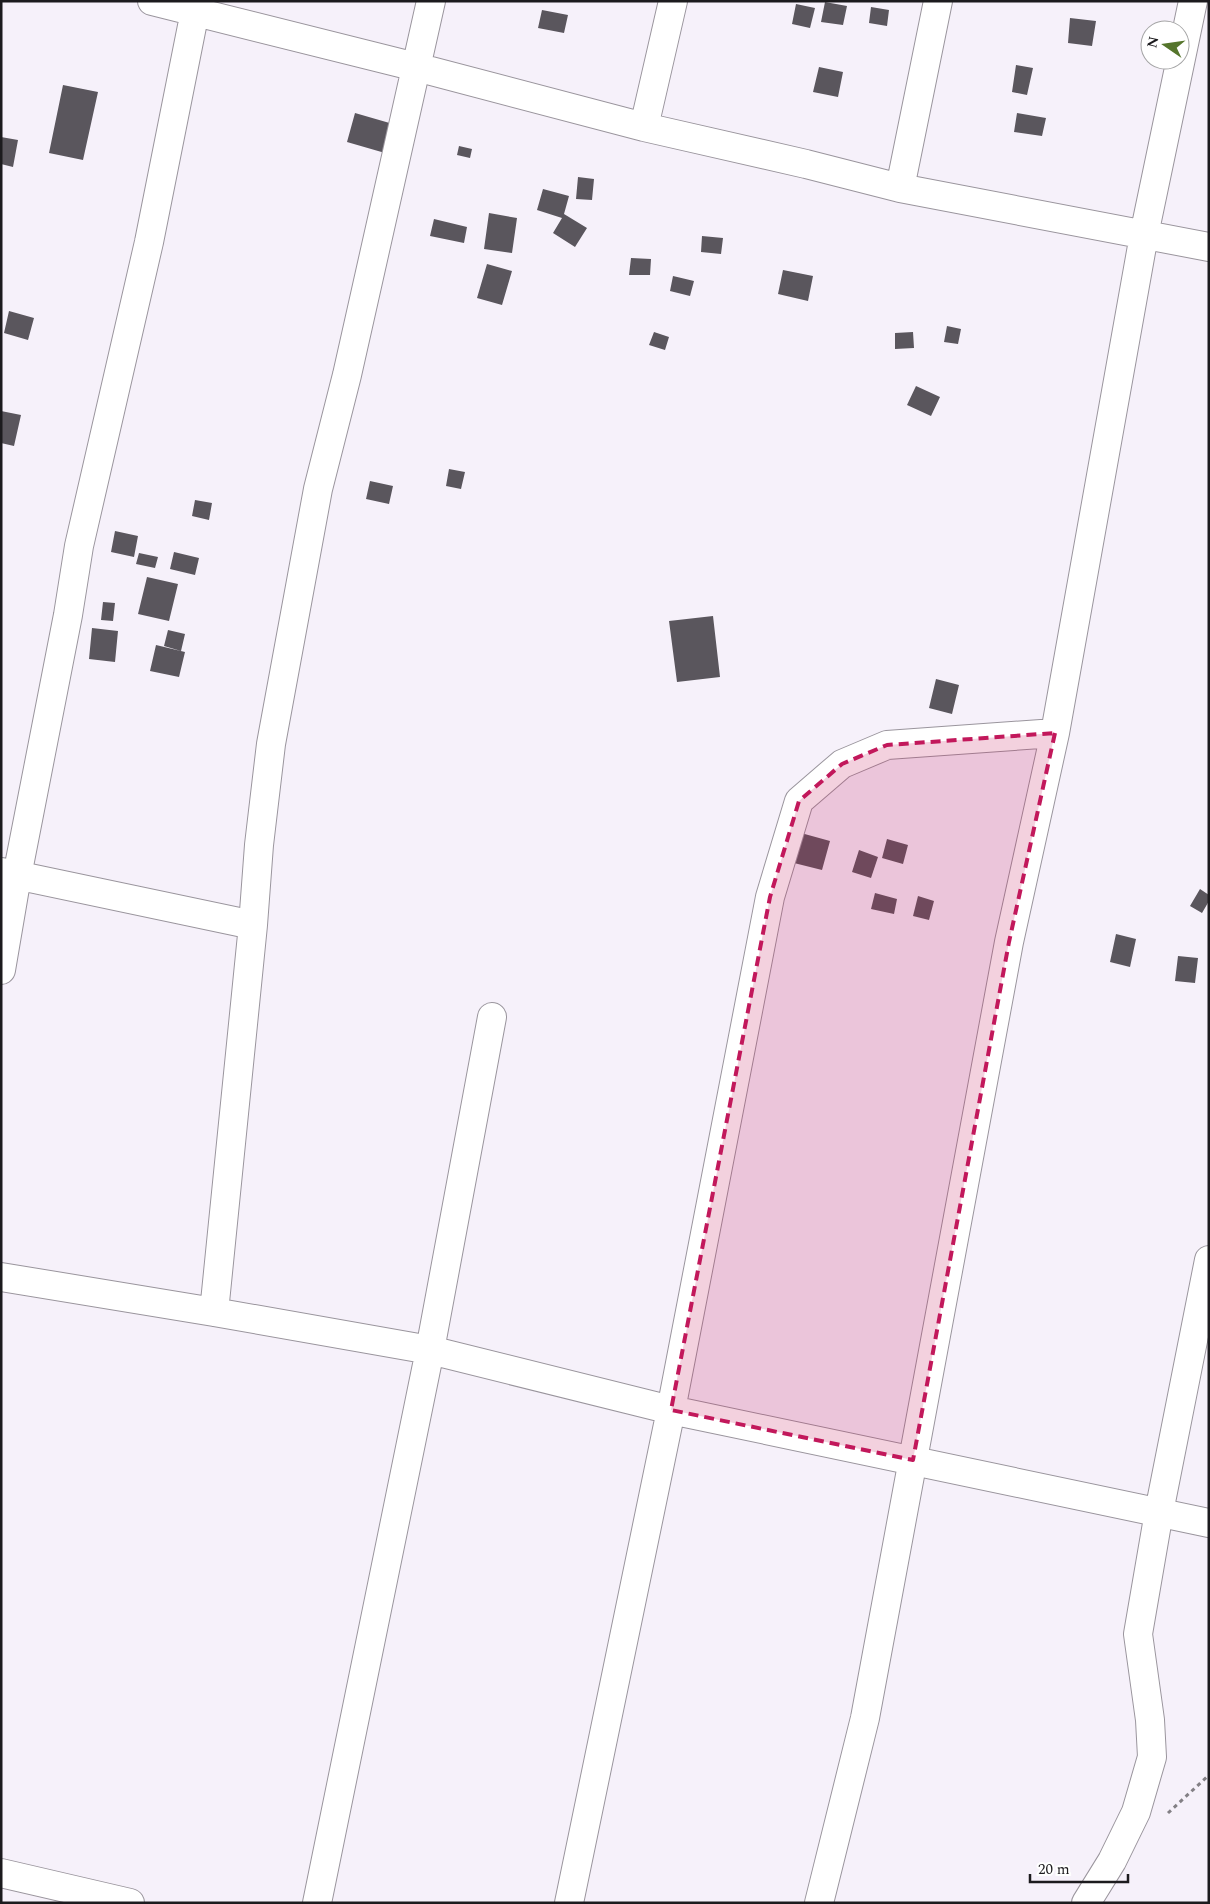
<svg xmlns="http://www.w3.org/2000/svg" width="1210" height="1904" viewBox="0 0 1210 1904" font-family="Spectral,serif">
	<style>
		.building { fill: #5a565d }
		.lines { fill: none; stroke-linecap: round; stroke-linejoin: round }
		.street-casing { stroke: #9a959d; stroke-width: 30 }
		.path { stroke: #838085; stroke-width: 3; stroke-dasharray: 4 4; stroke-linecap: butt }
		.street { stroke: #fff; stroke-width: 28 }
		.marked { fill: #c2185b; fill-opacity: 0.2; stroke: #c2185b; stroke-width: 4; stroke-dasharray: 10 6; stroke-linejoin: round }
	</style>
	<rect width="100%" height="100%" fill="#f6f1fa"/>
	<path class="building" d="M 825,2 L 847,6 L 843,25 L 821,22 Z
		M 796,4 L 815,8 L 810,28 L 792,24 Z
		M 871,7 L 889,10 L 887,26 L 869,23 Z
		M 542,10 L 568,15 L 564,33 L 538,28 Z
		M 1070,18 L 1096,21 L 1092,46 L 1068,43 Z
		M 1016,65 L 1033,68 L 1027,95 L 1012,92 Z
		M 819,67 L 843,72 L 838,97 L 813,92 Z
		M 63,85 L 98,92 L 83,160 L 49,153 Z
		M 355,113 L 393,124 L 385,153 L 347,142 Z
		M 1017,113 L 1046,118 L 1042,136 L 1014,132 Z
		M 1,137 L 18,140 L 13,167 L 1,164 Z
		M 459,146 L 472,149 L 470,158 L 457,155 Z
		M 578,177 L 594,179 L 592,200 L 576,199 Z
		M 543,189 L 569,196 L 564,214 L 587,228 L 575,247 L 553,233 L 562,218 L 537,210 Z
		M 489,213 L 517,218 L 512,253 L 484,249 Z
		M 434,219 L 467,227 L 464,243 L 430,236 Z
		M 702,236 L 723,238 L 721,254 L 701,252 Z
		M 631,258 L 651,259 L 650,275 L 629,275 Z
		M 487,264 L 512,271 L 502,305 L 477,298 Z
		M 783,270 L 813,276 L 808,301 L 778,294 Z
		M 673,276 L 694,281 L 690,296 L 670,291 Z
		M 9,311 L 34,318 L 28,340 L 4,333 Z
		M 947,326 L 961,329 L 958,344 L 944,342 Z
		M 654,332 L 669,337 L 665,350 L 649,345 Z
		M 913,332 L 914,348 L 895,349 L 895,333 Z
		M 916,386 L 940,397 L 931,416 L 907,405 Z
		M 1,411 L 21,415 L 14,446 L 1,443 Z
		M 449,469 L 465,472 L 461,489 L 446,486 Z
		M 370,481 L 393,486 L 389,504 L 366,499 Z
		M 195,500 L 212,503 L 209,520 L 192,516 Z
		M 115,531 L 138,536 L 134,557 L 111,552 Z
		M 174,552 L 199,558 L 195,575 L 170,569 Z
		M 139,553 L 158,557 L 155,568 L 136,564 Z
		M 147,577 L 178,584 L 169,621 L 138,614 Z
		M 103,602 L 115,603 L 113,621 L 101,620 Z
		M 713,616 L 720,677 L 677,682 L 669,621 Z
		M 92,628 L 118,631 L 115,662 L 89,659 Z
		M 168,630 L 185,634 L 181,651 L 164,646 Z
		M 156,645 L 185,652 L 179,677 L 150,671 Z
		M 936,679 L 959,685 L 952,714 L 929,708 Z
		M 801,833 L 830,841 L 822,870 L 794,863 Z
		M 887,839 L 908,845 L 903,864 L 882,858 Z
		M 859,850 L 878,857 L 871,878 L 852,872 Z
		M 1200,889 L 1209,895 L 1209,901 L 1202,913 L 1190,906 Z
		M 875,893 L 897,899 L 894,914 L 871,909 Z
		M 918,896 L 934,901 L 929,920 L 913,916 Z
		M 1116,934 L 1136,939 L 1130,967 L 1110,962 Z
		M 1178,956 L 1198,958 L 1195,983 L 1175,981 Z"/>
	<g class="lines">
		<defs>
			<path id="street" d="M 152,1 L 416,67 L 644,127 L 806,164 L 900,188 L 1209,247
				M 644,127 L 673,1
				M 900,188 L 938,1
				M 1,872 L 253,925
				M 1,970 L 17,876 L 68,615 L 79,546 L 149,242 L 197,1
				M 1,1277 L 214,1312 L 430,1350 L 671,1410 L 1209,1523
				M 214,1312 L 253,925 L 259,845 L 271,744 L 318,489 L 347,375 L 431,1
				M 1,1873 L 130,1903
				M 317,1903 L 430,1350 L 492,1017
				M 569,1903 L 671,1410 L 770,897 L 799,801 L 842,764 L 887,745 L 1055,733
				M 819,1903 L 865,1718 L 1009,942 L 1055,733 L 1144,235 L 1193,1
				M 1086,1903 L 1112,1861 L 1136,1812 L 1152,1757 L 1150,1720 L 1138,1634 L 1159,1512 L 1209,1260"/>
		</defs>
		<use href="#street" class="street-casing"/>
		<path class="path" d="M 1168,1813 L 1209,1775"/>
		<use href="#street" class="street"/>
	</g>
	<path class="marked" d="M 1055,733 L 1009,942 L 913,1460 L 671,1410 L 770,897 L 799,801 L 842,764 L 887,745 Z"/>
	<rect width="1210" height="1904" fill="none" stroke="#1c1b1e" stroke-width="5"/>
	<g transform="translate(1165 45) rotate(283)"><circle r="24" fill="#ffffff" stroke="#a4a4a5"/>
	<path d="M0-4L9 19L0 12L-9 19Z" fill="#55752c"/>
	<text y="-8" font-size="14" font-weight="bold" text-anchor="middle" fill="#1c1b1e">N</text>
	</g>
	<path d="M1030 1874v8h98v-8" fill="none" stroke="#1c1b1e" stroke-width="2.5"/>
	<text x="1038" y="1874" font-size="15" fill="#1c1b1e" stroke="#ffffff" stroke-width="4" paint-order="stroke">20 m</text>
</svg>
